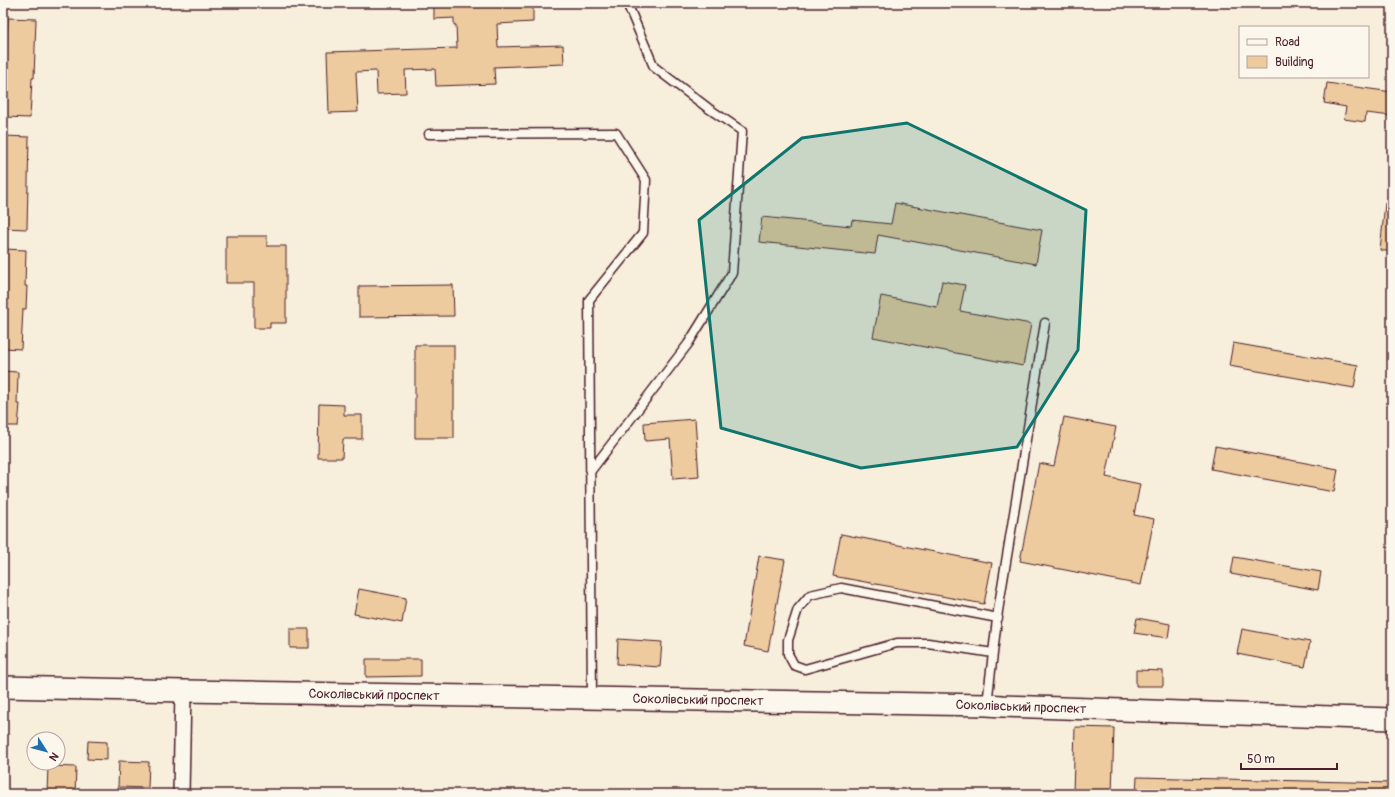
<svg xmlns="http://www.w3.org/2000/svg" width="1395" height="797" viewBox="0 0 1395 797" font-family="Pangolin,sans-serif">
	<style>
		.building { fill: #edcb9e; stroke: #4a1f2b }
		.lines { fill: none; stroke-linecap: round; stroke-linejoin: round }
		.lane-casing { stroke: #4a1f2b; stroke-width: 11 }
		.street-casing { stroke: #4a1f2b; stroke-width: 18 }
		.secondary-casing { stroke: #4a1f2b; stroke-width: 24 }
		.lane { stroke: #fbf7ec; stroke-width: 8 }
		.street { stroke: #fbf7ec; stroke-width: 15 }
		.secondary { stroke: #fbf7ec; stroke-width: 21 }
		.marked { fill: #0f766e; fill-opacity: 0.2; stroke: #0f766e; stroke-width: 3; stroke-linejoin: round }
		.labels { text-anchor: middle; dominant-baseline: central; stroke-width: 4; stroke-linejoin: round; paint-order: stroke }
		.street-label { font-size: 13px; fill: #4a1f2b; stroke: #fbf7ec }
	</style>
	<rect width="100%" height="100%" fill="#f8eedc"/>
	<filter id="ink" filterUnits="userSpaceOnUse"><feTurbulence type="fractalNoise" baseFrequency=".025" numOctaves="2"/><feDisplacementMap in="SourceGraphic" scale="8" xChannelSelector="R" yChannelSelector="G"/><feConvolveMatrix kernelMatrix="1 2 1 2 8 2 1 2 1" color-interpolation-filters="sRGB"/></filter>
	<g filter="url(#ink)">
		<path class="building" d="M 434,3 L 533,3 L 533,22 L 497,24 L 498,47 L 563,45 L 564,64 L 494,67 L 495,84 L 436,86 L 435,69 L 405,70 L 406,93 L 377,94 L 376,71 L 356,72 L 358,112 L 329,113 L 327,52 L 457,48 L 456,25 L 454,25 L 454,18 L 434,19 Z
			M 8,18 L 36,19 L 34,78 L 32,78 L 30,118 L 4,117 Z
			M 1327,83 L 1392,92 L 1392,116 L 1366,113 L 1365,122 L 1344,119 L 1346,107 L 1324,103 Z
			M 3,136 L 29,137 L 27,229 L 3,228 Z
			M 895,203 L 1042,230 L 1036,264 L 878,235 L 875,254 L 759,242 L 762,217 L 851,226 L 852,220 L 891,224 Z
			M 1385,203 L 1392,204 L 1392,252 L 1380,250 Z
			M 226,236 L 267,236 L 267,246 L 286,246 L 286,323 L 270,323 L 270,328 L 254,328 L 254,283 L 226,283 Z
			M 3,249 L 26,250 L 25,286 L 27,286 L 26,309 L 23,309 L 21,349 L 3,348 Z
			M 942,281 L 965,285 L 960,311 L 1031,324 L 1023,366 L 873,337 L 881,296 L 937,307 Z
			M 453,285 L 454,316 L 359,317 L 359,286 Z
			M 1233,343 L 1358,365 L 1354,388 L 1229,366 Z
			M 415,345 L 454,345 L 454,438 L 415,438 Z
			M 3,371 L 18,372 L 17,404 L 20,404 L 18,426 L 3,426 Z
			M 319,404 L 344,405 L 344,415 L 362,415 L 362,439 L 343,439 L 342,458 L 318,458 Z
			M 1064,417 L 1116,427 L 1106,477 L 1140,484 L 1134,515 L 1154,519 L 1141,585 L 1020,561 L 1039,463 L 1054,466 Z
			M 695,419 L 699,477 L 673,479 L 670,439 L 645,441 L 644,423 Z
			M 1215,446 L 1338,469 L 1334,492 L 1211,469 Z
			M 841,534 L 992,563 L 984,604 L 833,576 Z
			M 759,556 L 785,560 L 768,651 L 744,646 Z
			M 1234,557 L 1321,572 L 1318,590 L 1231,574 Z
			M 359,589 L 406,598 L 402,623 L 354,614 Z
			M 1137,618 L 1170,624 L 1168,638 L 1134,633 Z
			M 290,629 L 309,629 L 309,648 L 290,648 Z
			M 1242,629 L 1310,642 L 1305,667 L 1237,654 Z
			M 618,639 L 662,642 L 660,667 L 617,664 Z
			M 366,659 L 421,659 L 421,676 L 366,677 Z
			M 1136,670 L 1163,671 L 1163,686 L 1136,686 Z
			M 1075,727 L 1114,728 L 1112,794 L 1073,794 Z
			M 88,741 L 107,742 L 107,760 L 87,759 Z
			M 119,761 L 149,762 L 148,788 L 118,787 Z
			M 48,766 L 76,767 L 75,794 L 47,793 Z
			M 1137,777 L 1392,783 L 1392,794 L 1136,794 Z"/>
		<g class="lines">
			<defs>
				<path id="lane" d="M 429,134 L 616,133 L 646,180 L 643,233 L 589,300 L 592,697
					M 590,472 L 688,344 L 732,273 L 742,131 L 708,108 L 654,67 L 627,3
					M 993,653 L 928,643 L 897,643 L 805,669 L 794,665 L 788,654 L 788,640 L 798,609 L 810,595 L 841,588 L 998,618
					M 987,704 L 998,611 L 1045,323"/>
				<path id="street" d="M 181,794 L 183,691"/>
				<path id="secondary" d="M 3,687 L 183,691 L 987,705 L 1002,706 L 1392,719"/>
			</defs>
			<use href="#lane" class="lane-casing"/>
			<use href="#street" class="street-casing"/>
			<use href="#secondary" class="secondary-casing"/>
			<use href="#lane" class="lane"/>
			<use href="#street" class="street"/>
			<use href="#secondary" class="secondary"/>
		</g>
	</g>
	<path class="marked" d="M 907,123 L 1086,210 L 1078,350 L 1017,447 L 861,468 L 721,428 L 699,220 L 802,138 Z"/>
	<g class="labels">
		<g class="street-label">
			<text transform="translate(374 695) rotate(1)">Соколівський проспект</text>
			<text transform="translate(698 700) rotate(1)">Соколівський проспект</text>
			<text transform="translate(1021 707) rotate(2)">Соколівський проспект</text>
		</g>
	</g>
	<rect width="1395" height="797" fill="none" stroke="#fbf7ec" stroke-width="16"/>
	<rect x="8" y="8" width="1379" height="781" fill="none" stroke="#4a1f2b" stroke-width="1.5" filter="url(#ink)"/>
	<rect x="1239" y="26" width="130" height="52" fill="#fbf7ec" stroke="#b4a19f"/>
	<rect x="1247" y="39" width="20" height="6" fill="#fbf7ec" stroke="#b4a19f"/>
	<text x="1275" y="46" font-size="12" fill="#4a1f2b">Road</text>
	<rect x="1247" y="56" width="20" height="12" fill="#edcb9e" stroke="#b4a19f"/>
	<text x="1275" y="66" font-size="12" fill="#4a1f2b">Building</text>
	<g transform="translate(46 751) rotate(126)"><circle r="19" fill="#fbf7ec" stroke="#b4a19f"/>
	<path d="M0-3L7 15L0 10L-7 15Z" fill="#1f6fb2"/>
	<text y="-6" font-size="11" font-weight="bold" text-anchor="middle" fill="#4a1f2b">N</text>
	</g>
	<path d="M1241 763v6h96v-6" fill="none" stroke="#4a1f2b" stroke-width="2"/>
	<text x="1247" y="763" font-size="12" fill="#4a1f2b" stroke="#fbf7ec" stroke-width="3" paint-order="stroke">50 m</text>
</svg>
